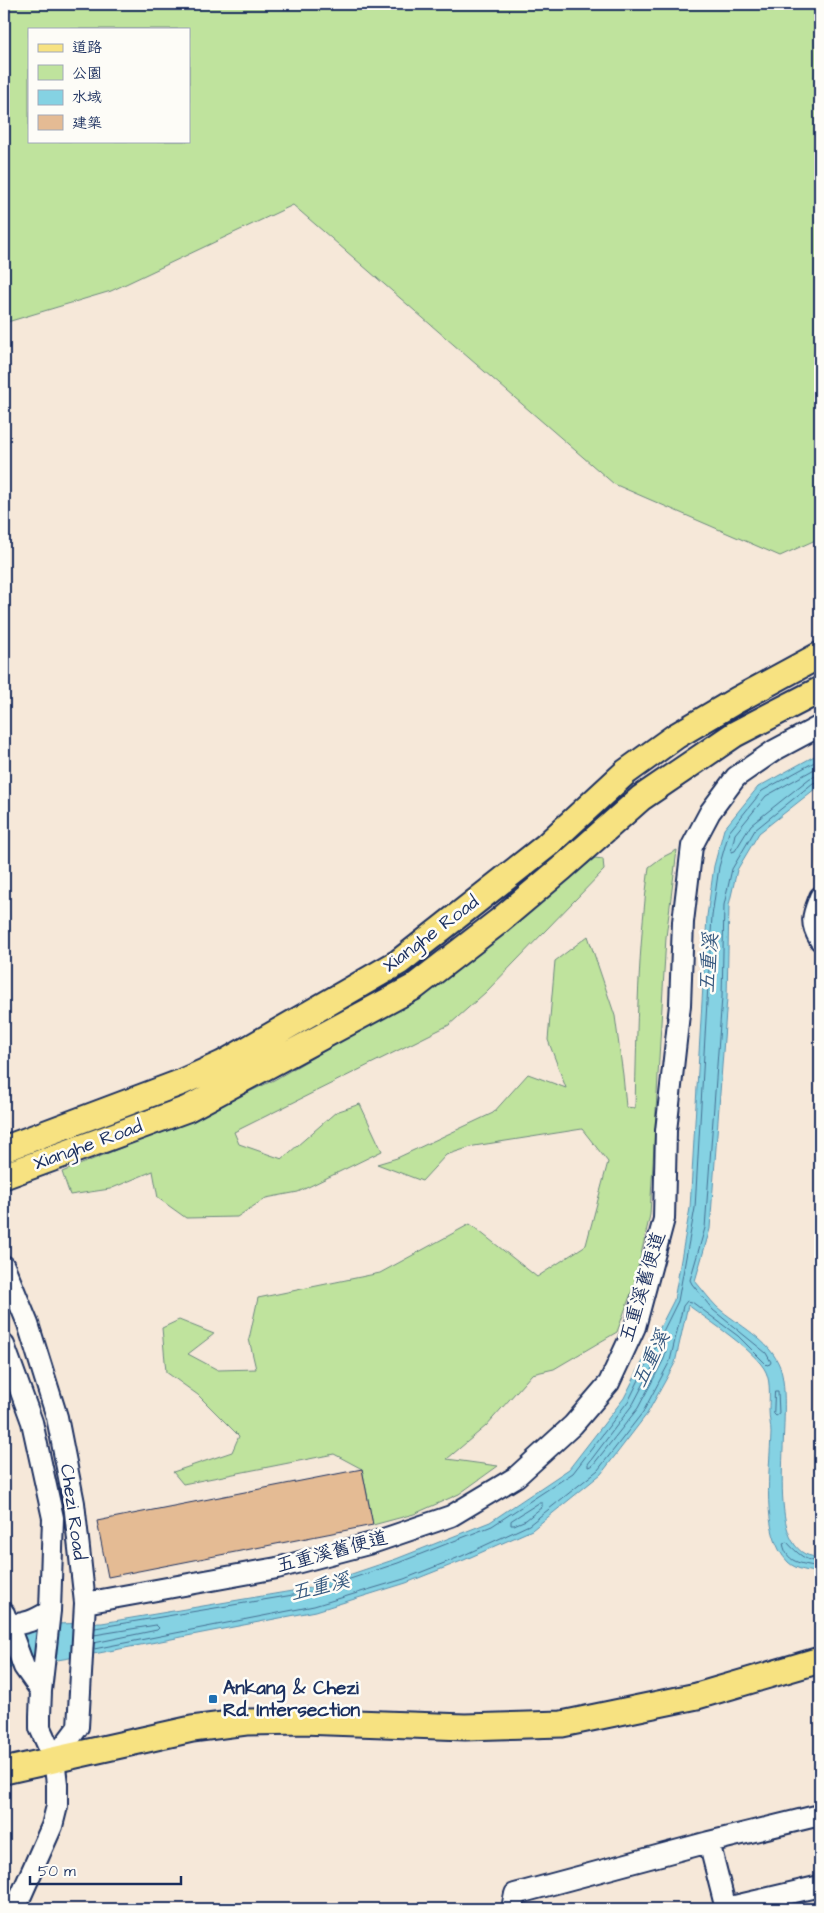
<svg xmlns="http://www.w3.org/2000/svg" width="824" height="1913" viewBox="0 0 824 1913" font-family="'Architects Daughter','LXGW WenKai TC',sans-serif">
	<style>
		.green { fill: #bfe39d; stroke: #6d897e; fill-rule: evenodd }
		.water { fill: #85d2e3; stroke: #5b91ae }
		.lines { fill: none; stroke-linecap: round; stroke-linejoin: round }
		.shore { stroke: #457093; stroke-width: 1 }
		.building { fill: #e4bb94; stroke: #1b2f5e }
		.minor-casing { stroke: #1b2f5e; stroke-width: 24 }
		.major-casing { stroke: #1b2f5e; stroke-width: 29 }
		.minor { stroke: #fdfcf7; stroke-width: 20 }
		.major { stroke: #f7e281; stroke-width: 25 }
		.poi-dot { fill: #1f6fb2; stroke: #fdfcf7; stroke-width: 2 }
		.labels { text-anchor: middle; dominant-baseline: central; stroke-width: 5; stroke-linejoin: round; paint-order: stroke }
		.street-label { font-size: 19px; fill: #1b2f5e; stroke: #fdfcf7 }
		.poi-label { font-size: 19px; font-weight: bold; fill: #1b2f5e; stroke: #fdfcf7; text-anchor: start }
		.water-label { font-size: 20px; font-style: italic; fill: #36587f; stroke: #fdfcf7 }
	</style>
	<rect width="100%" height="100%" fill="#f6e8d9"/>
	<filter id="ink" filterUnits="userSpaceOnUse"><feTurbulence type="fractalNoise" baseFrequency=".02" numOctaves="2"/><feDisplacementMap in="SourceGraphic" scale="10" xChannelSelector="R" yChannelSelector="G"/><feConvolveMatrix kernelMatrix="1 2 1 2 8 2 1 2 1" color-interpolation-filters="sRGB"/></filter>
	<g filter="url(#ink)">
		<path class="green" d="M 4,4 L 820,4 L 820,538 L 780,556 L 614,484 L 293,205 L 111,291 L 4,323 ZM 29,29 L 189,29 L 189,141 L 29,141 Z
			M 677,850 L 666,937 L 650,1215 L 634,1285 L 617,1332 L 554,1369 L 532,1374 L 486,1426 L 447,1459 L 498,1466 L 459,1494 L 414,1514 L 373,1525 L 362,1469 L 334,1454 L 183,1484 L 173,1472 L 232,1452 L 239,1436 L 198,1395 L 166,1372 L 162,1328 L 179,1320 L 214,1334 L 188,1354 L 218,1370 L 256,1369 L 249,1339 L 258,1298 L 380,1273 L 470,1224 L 537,1277 L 586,1245 L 608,1162 L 582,1129 L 474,1146 L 446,1155 L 422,1181 L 377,1164 L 397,1158 L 493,1113 L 528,1074 L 566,1088 L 548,1040 L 555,961 L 588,936 L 615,1016 L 623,1075 L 626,1107 L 635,1108 C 637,1027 638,947 649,867 L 661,858 Z
			M 595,858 L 603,859 L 604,870 L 486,992 L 449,1025 L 234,1132 L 239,1144 L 282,1159 L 336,1112 L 360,1104 L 382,1151 L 298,1192 L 266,1198 L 237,1217 L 186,1218 L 158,1198 L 153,1171 L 110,1189 L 70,1195 L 62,1172 L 199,1116 L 274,1080 L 381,1018 L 450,971 Z"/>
		<path class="water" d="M 820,753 L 820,785 L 759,833 L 737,870 L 729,905 L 727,998 L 710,1229 L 695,1281 C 702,1289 709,1299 717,1307 C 738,1325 770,1340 780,1367 C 795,1410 763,1531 805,1554 C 809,1556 816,1557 820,1558 L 820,1573 C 810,1571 796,1570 788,1562 C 760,1534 770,1469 771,1433 C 771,1426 769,1418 769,1410 C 769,1399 771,1383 766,1372 C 757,1352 708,1320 688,1305 L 675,1363 L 647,1414 L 601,1474 L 532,1530 L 464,1560 L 406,1583 L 316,1611 L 99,1653 L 4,1669 L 4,1625 L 102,1623 L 310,1588 L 396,1559 L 490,1522 L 569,1469 L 624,1398 L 674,1300 L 690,1208 L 707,916 L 714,866 L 724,829 L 758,787 Z"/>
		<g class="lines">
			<path class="shore" d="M 820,766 L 766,796 L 735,834 L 731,852 L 735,851 L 751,825 L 810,778 L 820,775
				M 663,1348 L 666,1350 L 664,1359 L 638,1408 L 593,1465 L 588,1467 L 588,1464 L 633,1404 Z
				M 775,1391 L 778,1391 L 779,1414 L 776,1416 L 774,1414 Z
				M 539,1503 L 542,1503 L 542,1507 L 526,1520 L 514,1525 L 511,1525 L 511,1521 Z
				M 820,1562 C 806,1562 797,1553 787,1542 L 783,1543 C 787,1567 806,1562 820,1568
				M 95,1628 L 311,1592 L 398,1563 L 492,1526 L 573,1473 L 629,1400 L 678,1301 L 695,1208 L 712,916 L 719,867 L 729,832 L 762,791 L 820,759
				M 94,1643 L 157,1630 L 159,1628 L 156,1625 L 94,1635
				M 94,1649 L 314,1606 L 404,1579 L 462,1556 L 529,1525 L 598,1470 L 643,1412 L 670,1361 L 683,1306 L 687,1301 L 692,1302 L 738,1336 L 767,1365 L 770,1364 L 771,1362 L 766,1353 L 713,1310 L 692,1284 L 690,1280 L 705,1228 L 722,997 L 724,905 L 732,869 L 755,830 L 813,783 L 820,781"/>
		</g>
		<path class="building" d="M 362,1469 L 373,1525 L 108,1577 L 97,1521 Z"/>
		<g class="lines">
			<defs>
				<path id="minor" d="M 820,897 C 813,915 809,922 820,940
					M 4,1266 L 28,1324 L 57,1417 L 74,1503 L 85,1603 L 78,1727 L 54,1759
					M 4,1345 L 32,1422 L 53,1518 L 50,1611 L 41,1691 L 40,1716 L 40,1728 L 54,1759 L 57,1784 L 57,1806 L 52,1826 L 15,1909
					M 85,1603 L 277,1568 L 372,1543 L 451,1516 L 516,1477 L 573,1425 L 609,1383 L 635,1327 L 664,1219 L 666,1131 L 680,1005 L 683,922 L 692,846 L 710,812 L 736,777 L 775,750 L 820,726
					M 4,1613 L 24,1667 L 41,1691
					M 9,1624 C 26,1625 36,1619 50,1611
					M 709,1842 L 820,1815
					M 726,1908 L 820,1886
					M 512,1909 L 515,1894 L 709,1842 L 726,1909"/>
				<path id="major" d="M 4,1149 L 182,1082 L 222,1064 L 399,962 L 546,846 L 626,772 L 676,736 L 737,700 L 820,655
					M 4,1176 L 187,1109 L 414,987 L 498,922 L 562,868 L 641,798 L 735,734 L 820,690
					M 4,1771 L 192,1729 L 246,1722 L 302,1721 L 465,1727 L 562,1724 L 697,1696 L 820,1660"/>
			</defs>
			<use href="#minor" class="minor-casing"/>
			<use href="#major" class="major-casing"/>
			<use href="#minor" class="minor"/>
			<use href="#major" class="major"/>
		</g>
	</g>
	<rect class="poi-dot" x="208" y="1694" width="10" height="10" rx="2.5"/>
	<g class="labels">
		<g class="street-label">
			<text transform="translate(431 934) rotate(-37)">Xianghe Road</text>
			<text transform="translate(88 1145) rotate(-20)">Xianghe Road</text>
			<text transform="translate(643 1287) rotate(-73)">五重溪舊便道</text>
			<text transform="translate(73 1512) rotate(82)">Chezi Road</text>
			<text transform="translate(332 1552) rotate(-15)">五重溪舊便道</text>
		</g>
		<g class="poi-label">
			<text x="223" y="1688">Ankang &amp; Chezi<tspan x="223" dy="22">Rd. Intersection</tspan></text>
		</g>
		<g class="water-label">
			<text transform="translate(709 963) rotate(-86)">五重溪</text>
			<text transform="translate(651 1359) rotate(-64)">五重溪</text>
			<text transform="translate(320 1587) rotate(-14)">五重溪</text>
		</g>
	</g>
	<rect width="824" height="1913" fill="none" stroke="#fdfcf7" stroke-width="20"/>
	<rect x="10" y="10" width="804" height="1893" fill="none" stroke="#1b2f5e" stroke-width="2" filter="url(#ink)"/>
	<rect x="28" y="28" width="162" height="115" fill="#fdfcf7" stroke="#a3aaba"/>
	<rect x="38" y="44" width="25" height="8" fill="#f7e281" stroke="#a3aaba"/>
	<text x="72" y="52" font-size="15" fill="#1b2f5e">道路</text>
	<rect x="38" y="65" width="25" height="15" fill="#bfe39d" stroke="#a3aaba"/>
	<text x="72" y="78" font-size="15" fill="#1b2f5e">公園</text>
	<rect x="38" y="90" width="25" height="15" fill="#85d2e3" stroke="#a3aaba"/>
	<text x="72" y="102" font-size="15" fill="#1b2f5e">水域</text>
	<rect x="38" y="115" width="25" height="15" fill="#e4bb94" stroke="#a3aaba"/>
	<text x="72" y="128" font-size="15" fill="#1b2f5e">建築</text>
	<path d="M30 1876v8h151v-8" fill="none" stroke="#1b2f5e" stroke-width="2.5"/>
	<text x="38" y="1876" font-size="15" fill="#1b2f5e" stroke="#fdfcf7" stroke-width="4" paint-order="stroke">50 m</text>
</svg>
